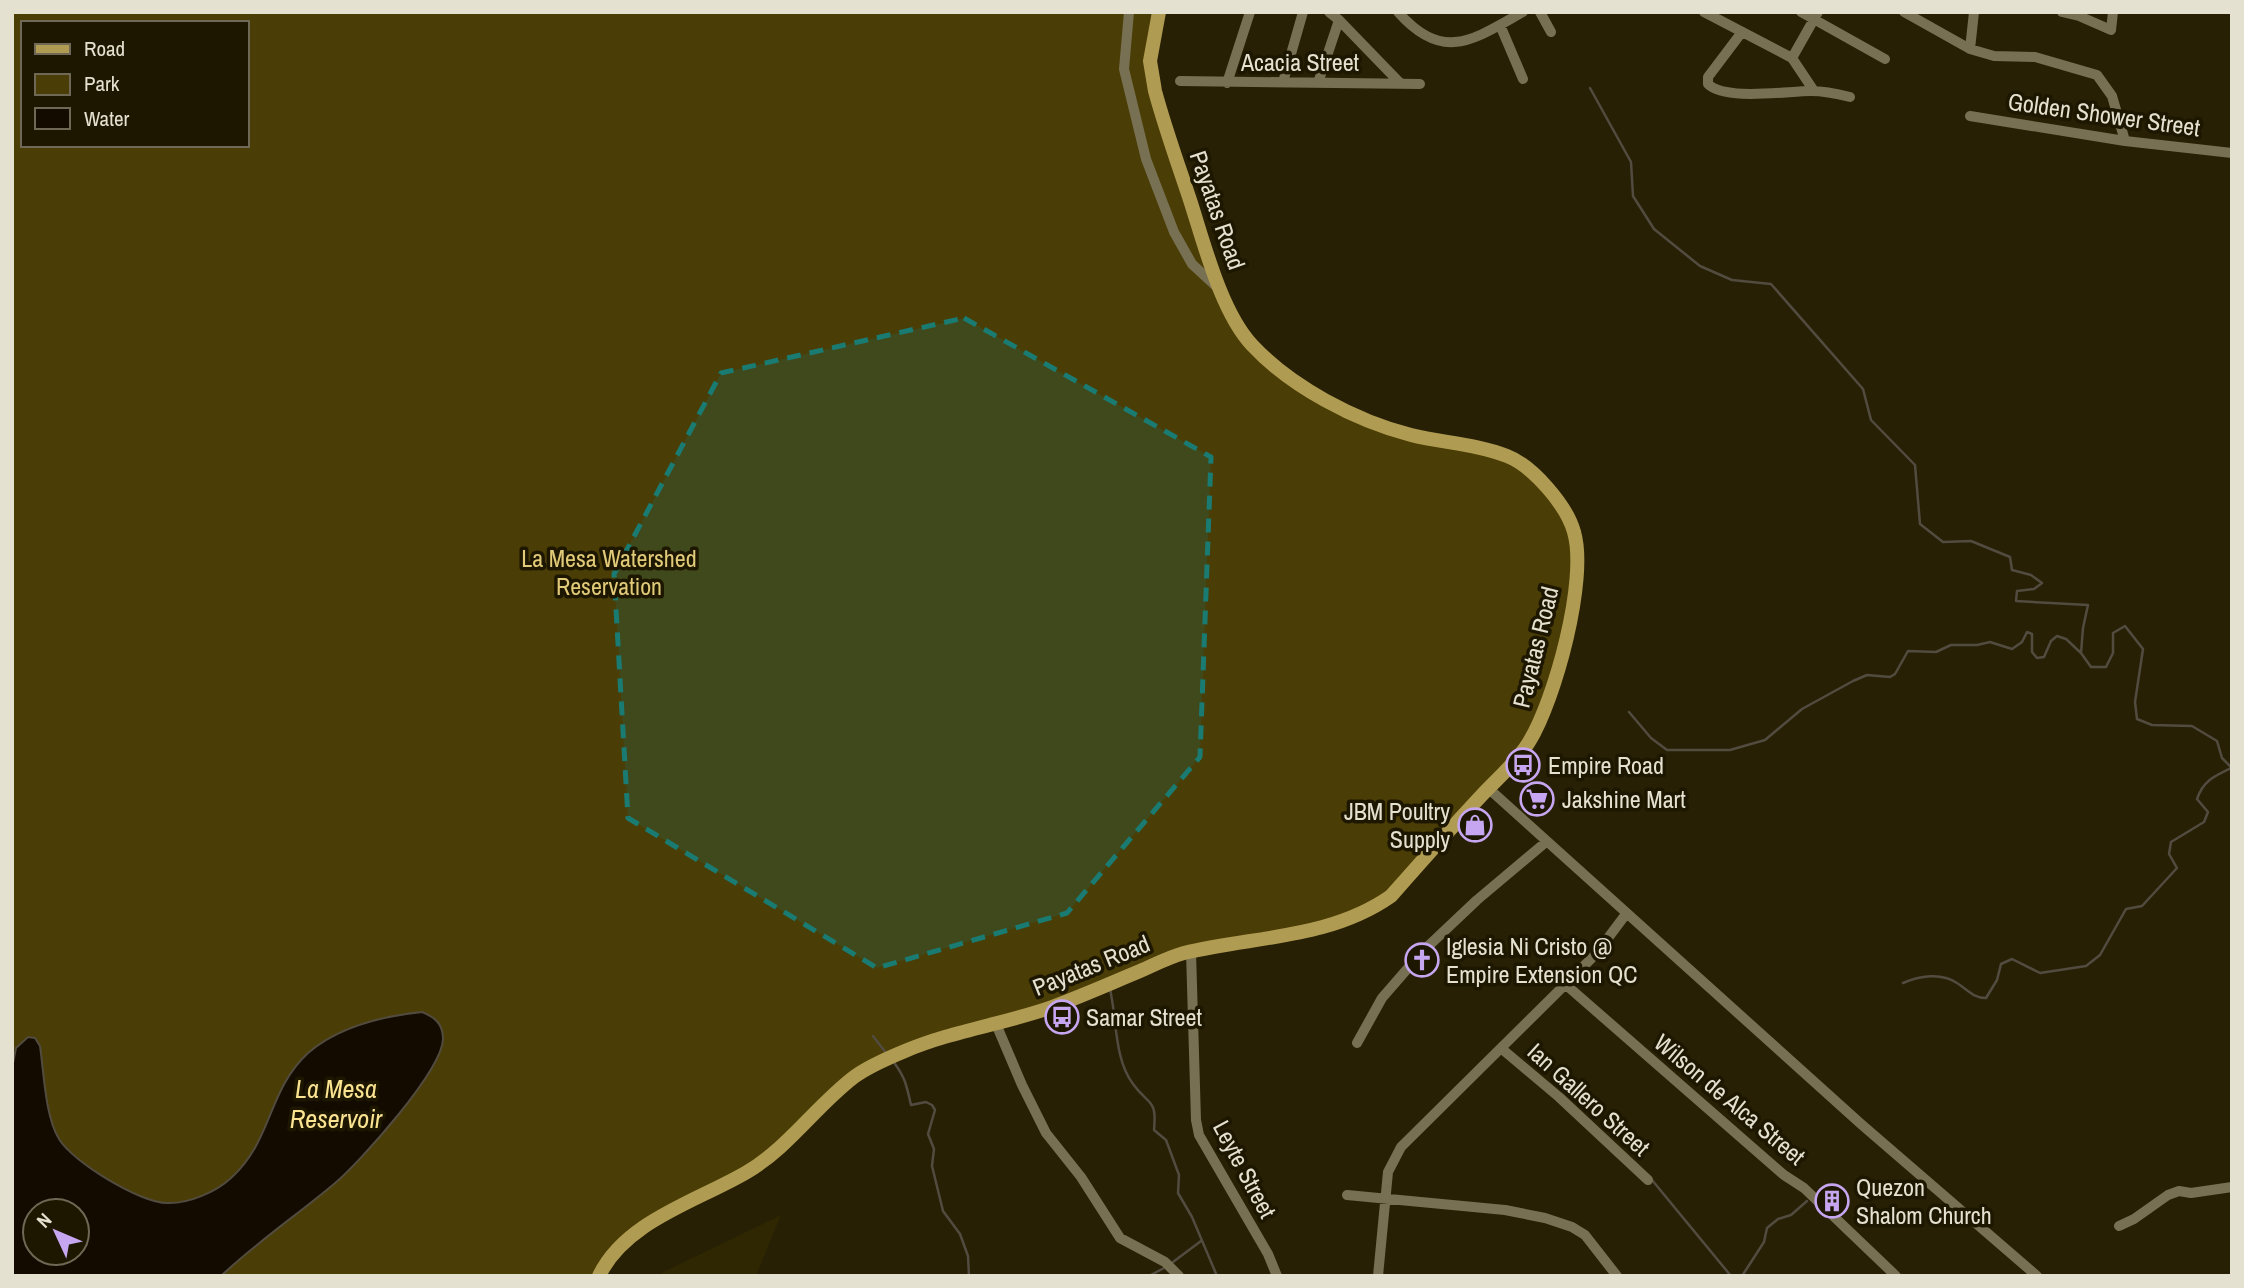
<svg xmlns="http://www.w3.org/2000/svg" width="2244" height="1288" viewBox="0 0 2244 1288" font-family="'Archivo Narrow',sans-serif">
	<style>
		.built { fill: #2f2602 }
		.green { fill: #4a3d05; fill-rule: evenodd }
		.water { fill: #130b00; stroke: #524b3f; stroke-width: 2; fill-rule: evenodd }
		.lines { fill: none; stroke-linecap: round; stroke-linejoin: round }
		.stream { stroke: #524b3f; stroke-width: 2.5 }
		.street { stroke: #787053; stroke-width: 10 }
		.primary { stroke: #b09b52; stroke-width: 14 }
		.marked { fill: #1a7b73; fill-opacity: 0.2; stroke: #1a7b73; stroke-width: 5; stroke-dasharray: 14 9; stroke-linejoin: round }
		.labels { text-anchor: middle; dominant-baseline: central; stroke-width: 7; stroke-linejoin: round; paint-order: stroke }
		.street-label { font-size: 24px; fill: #e5e1d1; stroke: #1e1700 }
		.park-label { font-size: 24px; fill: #e1ca78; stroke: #1e1700 }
		.poi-label { font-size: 24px; fill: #e5e1d1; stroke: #1e1700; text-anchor: start }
		.water-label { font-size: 26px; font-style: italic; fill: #fbe491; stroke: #1e1700 }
	</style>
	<rect width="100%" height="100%" fill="#272005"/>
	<path class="built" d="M 781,1215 L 756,1276 L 655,1276 Z"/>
	<path class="green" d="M 12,12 L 1159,12 L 1150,61 L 1231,317 L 1324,403 L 1492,453 L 1536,481 L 1568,525 L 1575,576 L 1546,699 L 1526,740 L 1374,909 L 1191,952 L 872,1067 L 782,1146 L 649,1224 L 599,1276 L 12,1276 ZM 23,23 L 247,23 L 247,145 L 23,145 ZM 35,1211 L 77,1211 L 77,1253 L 35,1253 Z"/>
	<path class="water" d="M 422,1012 C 435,1017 443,1024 443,1039 C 442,1071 360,1162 334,1184 C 297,1215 257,1242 221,1276 L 12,1276 L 12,1068 L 16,1048 L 28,1037 L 35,1038 L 40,1046 C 44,1073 45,1116 59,1139 C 73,1162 140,1203 167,1203 C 188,1204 216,1192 231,1178 C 273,1140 267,1091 308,1053 C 338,1027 384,1016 422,1012 ZM 35,1211 L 77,1211 L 77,1253 L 35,1253 Z"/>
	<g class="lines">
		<path class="stream" d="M 1590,88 L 1631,162 L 1633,196 L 1654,229 L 1700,266 L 1732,280 L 1771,284 L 1863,389 L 1871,420 L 1915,465 L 1920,524 L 1943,542 L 1971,541 L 2010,557 L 2012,570 L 2031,575 L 2042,583 L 2034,589 L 2017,591 L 2016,601 L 2088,605 L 2083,628 L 2081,653 L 2091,667 L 2106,667 L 2113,653 L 2113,633 L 2125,626 L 2143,649 L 2135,702 L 2137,719 L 2152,725 L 2192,726 L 2217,741 L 2222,758 L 2232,768
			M 1629,712 L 1651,738 L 1667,750 L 1730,750 L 1765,740 L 1802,709 L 1853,681 L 1867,675 L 1890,677 L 1895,674 L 1908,651 L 1936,652 L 1951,645 L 1977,645 L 1990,642 L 2012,649 L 2022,642 L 2027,632 L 2032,634 L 2032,652 L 2037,658 L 2044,657 L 2051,641 L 2057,636 L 2066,639 L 2081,653
			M 1903,983 C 1919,976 1941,972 1957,983 C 1968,990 1973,998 1986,998 L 1997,980 L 2001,964 L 2012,959 L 2040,973 L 2086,966 L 2100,955 L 2126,909 L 2142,906 L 2177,868 L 2169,854 L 2171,842 L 2204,822 L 2208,812 L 2197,799 C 2203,781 2214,776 2231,768
			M 1110,989 C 1117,1019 1114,1059 1133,1084 C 1149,1106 1157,1098 1154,1130 L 1166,1140 L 1169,1148 L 1179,1175 L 1178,1193 L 1192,1217 L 1217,1276
			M 873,1036 L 886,1053
			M 893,1061 C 906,1079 906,1084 911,1105 L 926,1102 L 932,1105 L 935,1110 L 928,1134 L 934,1149 L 932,1166 L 943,1211 L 960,1234 L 968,1256 L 969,1276
			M 1652,1180 L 1731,1276
			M 1173,1262 L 1201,1241
			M 1149,1276 L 1164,1268
			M 1742,1276 L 1764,1242 L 1767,1228 L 1778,1219 L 1791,1215 L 1807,1201"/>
		<path class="street" d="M 1129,12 L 1124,69 L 1146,159 L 1174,232 L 1192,264 L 1218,288
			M 1329,12 L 1339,20 L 1400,83
			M 1398,12 C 1443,63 1473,40 1523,12
			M 1540,12 L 1551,32
			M 1704,12 L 1792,58 L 1814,91
			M 1801,12 L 1885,59
			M 1904,12 L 1970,49 L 1994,56 L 2035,57 L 2097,75 L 2112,96 L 2125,141
			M 2062,12 L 2079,16 L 2111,30 L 2113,12
			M 1500,25 L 1523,79
			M 1742,32 L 1708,77 L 1708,84 C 1725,101 1787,91 1811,91 C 1824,91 1838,94 1850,97
			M 1970,49 L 1974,12
			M 1792,58 L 1818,12
			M 1180,81 L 1420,84
			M 1283,82 L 1303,12
			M 1227,83 L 1250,12
			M 1318,83 L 1339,20
			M 1970,116 L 2125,141 L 2232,153
			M 1488,788 L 1861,1124 L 2037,1276
			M 1191,952 L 1196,1120 L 1199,1135 L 1268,1254 L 1277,1276
			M 1565,984 L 1784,1175 L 1804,1188 L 1896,1276
			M 996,1024 L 1022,1085 L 1046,1133 L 1081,1177 L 1120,1238 L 1165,1262 L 1179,1276
			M 1357,1043 L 1382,998 L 1422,952 L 1477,900 L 1546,842
			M 1502,1049 L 1559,1097 L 1648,1180
			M 1347,1195 L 1505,1210 L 1545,1218 L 1572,1227 L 1585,1235 L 1617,1276
			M 2119,1226 L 2134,1219 L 2168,1195 L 2179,1191 L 2191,1193 L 2232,1187
			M 1378,1276 L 1388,1172 L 1401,1147 L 1596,954 L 1626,914"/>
		<path class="primary" d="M 599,1276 C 625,1221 698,1201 747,1172 C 789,1147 816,1106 854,1077 C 869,1066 888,1058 905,1051 C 952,1031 1004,1024 1052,1007 C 1082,996 1111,983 1140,971 C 1154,965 1169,957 1184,953 C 1254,936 1330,939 1391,896 C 1421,862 1451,828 1482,795 C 1498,778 1517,762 1529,742 C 1555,700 1588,579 1574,532 C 1567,506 1533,466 1507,456 C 1477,444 1443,443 1411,435 C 1356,421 1291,387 1252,345 C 1221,312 1204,243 1190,200 C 1178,164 1165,128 1155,91 L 1150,61 L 1159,12"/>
	</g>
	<path class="marked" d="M 964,318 L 1211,457 L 1200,757 L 1067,913 L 877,968 L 628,818 L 614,574 L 721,373 Z"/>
	<defs>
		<symbol id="bus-ring" viewBox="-11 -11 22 22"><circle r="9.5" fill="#1e1700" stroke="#c6a6f0" stroke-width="1.5"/><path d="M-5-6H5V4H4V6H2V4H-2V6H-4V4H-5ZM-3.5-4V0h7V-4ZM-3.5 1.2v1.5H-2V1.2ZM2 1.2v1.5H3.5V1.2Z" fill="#c6a6f0"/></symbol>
		<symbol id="supermarket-ring" viewBox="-11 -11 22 22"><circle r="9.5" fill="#1e1700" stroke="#c6a6f0" stroke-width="1.5"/><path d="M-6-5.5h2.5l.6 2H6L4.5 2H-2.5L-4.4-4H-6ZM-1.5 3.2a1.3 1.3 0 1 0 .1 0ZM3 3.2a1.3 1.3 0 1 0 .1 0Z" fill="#c6a6f0"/></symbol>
		<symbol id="shop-ring" viewBox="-11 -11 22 22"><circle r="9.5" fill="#1e1700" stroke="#c6a6f0" stroke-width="1.5"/><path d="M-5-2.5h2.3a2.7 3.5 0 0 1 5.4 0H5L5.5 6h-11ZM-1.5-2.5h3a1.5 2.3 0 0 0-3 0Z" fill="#c6a6f0"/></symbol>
		<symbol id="church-ring" viewBox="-11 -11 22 22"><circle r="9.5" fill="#1e1700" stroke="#c6a6f0" stroke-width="1.5"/><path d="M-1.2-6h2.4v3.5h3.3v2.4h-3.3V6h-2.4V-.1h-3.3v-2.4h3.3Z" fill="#c6a6f0"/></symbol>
		<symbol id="building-ring" viewBox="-11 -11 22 22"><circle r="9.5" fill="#1e1700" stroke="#c6a6f0" stroke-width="1.5"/><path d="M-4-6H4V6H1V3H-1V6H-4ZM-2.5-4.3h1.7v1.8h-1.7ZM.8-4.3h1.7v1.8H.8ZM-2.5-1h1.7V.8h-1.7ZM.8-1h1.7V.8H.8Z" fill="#c6a6f0"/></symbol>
	</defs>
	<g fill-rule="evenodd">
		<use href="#bus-ring" x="1504" y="746" width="38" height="38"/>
		<use href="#supermarket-ring" x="1518" y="780" width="38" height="38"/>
		<use href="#shop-ring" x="1456" y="806" width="38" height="38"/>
		<use href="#church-ring" x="1403" y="941" width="38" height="38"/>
		<use href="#bus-ring" x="1043" y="998" width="38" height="38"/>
		<use href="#building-ring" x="1813" y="1182" width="38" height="38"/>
	</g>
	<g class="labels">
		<g class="street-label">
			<text x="1300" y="62">Acacia Street</text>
			<text transform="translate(2104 114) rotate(8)">Golden Shower Street</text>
			<text transform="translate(1218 210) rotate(71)">Payatas Road</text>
			<text transform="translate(1535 647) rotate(-76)">Payatas Road</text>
			<text transform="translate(1091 965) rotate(-22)">Payatas Road</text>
			<text transform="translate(1589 1099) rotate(42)">Ian Gallero Street</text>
			<text transform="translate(1730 1099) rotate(40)">Wilson de Alca Street</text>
			<text transform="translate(1245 1169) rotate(62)">Leyte Street</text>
		</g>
		<g class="park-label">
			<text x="609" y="558">La Mesa Watershed<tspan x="609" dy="28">Reservation</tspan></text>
		</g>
		<g class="poi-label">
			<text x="1548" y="765">Empire Road</text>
			<text x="1562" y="799">Jakshine Mart</text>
			<text x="1450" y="811" text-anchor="end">JBM Poultry<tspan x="1450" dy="28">Supply</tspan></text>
			<text x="1446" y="946">Iglesia Ni Cristo @<tspan x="1446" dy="28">Empire Extension QC</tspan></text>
			<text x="1086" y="1017">Samar Street</text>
			<text x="1856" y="1187">Quezon<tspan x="1856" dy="28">Shalom Church</tspan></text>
		</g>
		<g class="water-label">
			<text x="336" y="1088">La Mesa<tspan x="336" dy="30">Reservoir</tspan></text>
		</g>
	</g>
	<rect width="2244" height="1288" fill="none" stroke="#e5e1d1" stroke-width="28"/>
	<rect x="21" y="21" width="228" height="126" fill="#1e1700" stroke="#6e6854" stroke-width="2"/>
	<rect x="35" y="44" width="35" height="10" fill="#b09b52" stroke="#6e6854" stroke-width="2"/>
	<text x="84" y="56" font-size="21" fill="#e5e1d1">Road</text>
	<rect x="35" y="74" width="35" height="21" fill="#4a3d05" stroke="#6e6854" stroke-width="2"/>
	<text x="84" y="91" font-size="21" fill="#e5e1d1">Park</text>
	<rect x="35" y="108" width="35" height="21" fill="#130b00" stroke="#6e6854" stroke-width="2"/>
	<text x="84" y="126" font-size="21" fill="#e5e1d1">Water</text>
	<g transform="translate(56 1232) rotate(314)"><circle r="33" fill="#1e1700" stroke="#6e6854" stroke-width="2"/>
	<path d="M0-5L12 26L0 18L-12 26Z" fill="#c6a6f0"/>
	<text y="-10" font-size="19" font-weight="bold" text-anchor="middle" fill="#e5e1d1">N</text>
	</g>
</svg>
